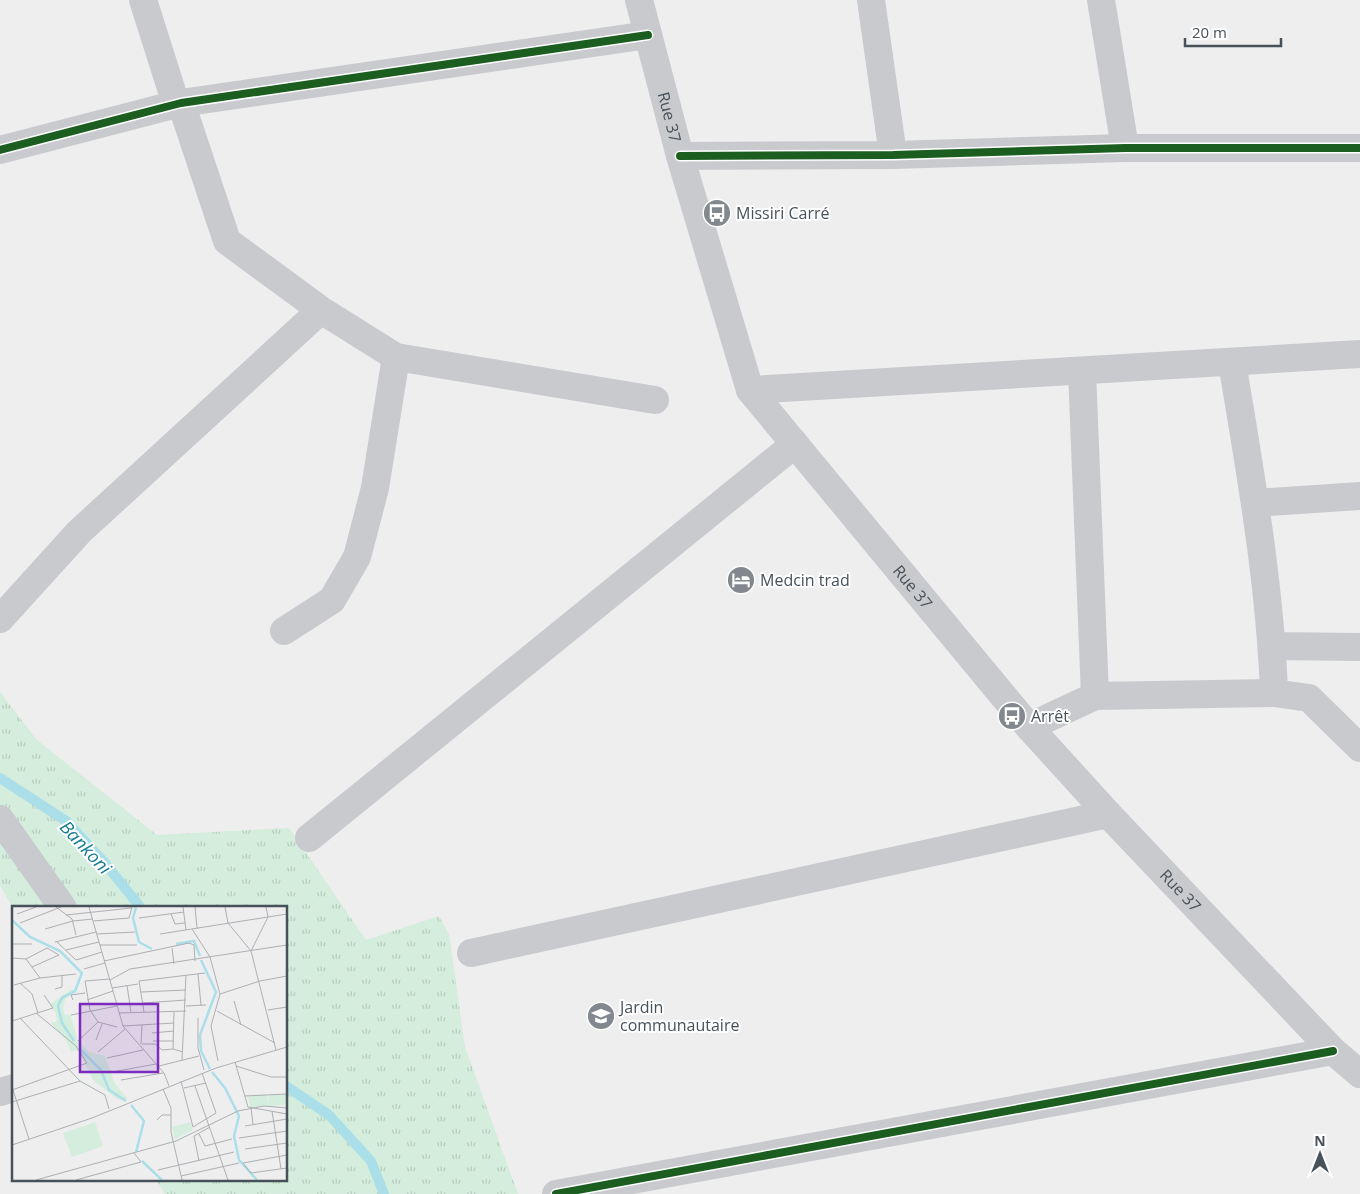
<svg xmlns="http://www.w3.org/2000/svg" width="1360" height="1194" viewBox="0 0 1360 1194" font-family="'Open Sans',sans-serif">
	<style>
		.grass { fill: url(#grass-tufts) }
		.lines { fill: none; stroke-linecap: round; stroke-linejoin: round }
		.stream { stroke: #aadfe9; stroke-width: 10 }
		.minor { stroke: #c8cacd; stroke-width: 28 }
		.secondary { stroke: #c8cacd; stroke-width: 28 }
		.cycleway-casing { stroke: #fff; stroke-width: 11 }
		.cycleway { stroke: #1b5e20; stroke-width: 8 }
		.labels { text-anchor: middle; dominant-baseline: central; stroke-width: 4; stroke-linejoin: round; paint-order: stroke }
		.street-label { font-size: 16px; fill: #47515a; stroke: #fff }
		.poi-label { font-size: 16px; fill: #47515a; stroke: #fff; text-anchor: start }
		.water-label { font-size: 18px; font-style: italic; fill: #147c91; stroke: #fff }
		.inset-river { fill: none; stroke: #aadfe9; stroke-width: 2.5 }
		.inset-road { fill: none; stroke: #acafb3; stroke-width: 1 }
		.view { fill: #7b2cbf; fill-opacity: 0.15; stroke: #7b2cbf; stroke-width: 2.5 }
		.inset-edge { fill: none; stroke: #47515a; stroke-width: 2.5 }
	</style>
	<defs>
		<pattern id="grass-tufts" width="24" height="20" patternUnits="userSpaceOnUse" patternTransform="scale(1.25)"><rect width="24" height="20" fill="#d4eddc"/><path d="M3 7l-1-3M5 7V3M7 7l1-3M15 17l-1-3M17 17v-4M19 17l1-3" fill="none" stroke="#b7cdbf"/></pattern>
	</defs>
	<rect width="100%" height="100%" fill="#efeeee"/>
	<path class="grass" d="M 0,692 L 37,740 L 157,835 L 289,828 L 366,940 L 439,916 L 449,934 L 465,1047 L 518,1194 L 165,1194 L 156,1180 L 286,1180 L 286,908 L 14,908 L 14,911 L 0,885 Z"/>
	<g class="lines">
		<path class="stream" d="M 0,778 L 66,821 L 104,862 L 141,908
			M 286,1086 L 329,1115 L 371,1161 L 384,1194"/>
		<path class="minor" d="M 143,0 L 176,104
			M 871,0 L 893,155
			M 1101,0 L 1125,148
			M 181,103 L 227,241 L 321,310 L 396,357 L 655,400
			M 0,150 L 181,103 L 648,35
			M 680,156 L 893,155 L 1125,148 L 1360,148
			M 1232,362 C 1250,471 1270,582 1274,693
			M 750,390 L 1360,354
			M 1255,503 L 1360,496
			M 0,619 L 79,532 L 321,310
			M 284,631 L 332,600 L 357,557 L 375,488 L 396,357
			M 1273,646 L 1360,647
			M 1095,696 L 1274,693 L 1309,698 L 1360,748
			M 1029,727 L 1095,696 L 1082,371
			M 0,819 L 63,908
			M 309,838 L 795,444
			M 471,953 L 1108,814
			M 0,1092 L 14,1088
			M 556,1194 L 1333,1051"/>
		<path class="secondary" id="s1" d="M 639,0 L 680,156 L 750,390 L 1029,727 L 1108,814 L 1333,1051 L 1360,1074"/>
		<defs>
			<path id="cycleway" d="M 0,150 L 181,103 L 648,35
				M 680,156 L 893,155 L 1125,148 L 1360,148
				M 556,1194 L 1333,1051"/>
		</defs>
		<use href="#cycleway" class="cycleway-casing"/>
		<use href="#cycleway" class="cycleway"/>
	</g>
	<defs>
		<symbol id="bus-disc" viewBox="-11 -11 22 22"><circle r="9.5" fill="#82888e" stroke="#fff"/><path d="M-5-6H5V4H4V6H2V4H-2V6H-4V4H-5ZM-3.5-4V0h7V-4ZM-3.5 1.2v1.5H-2V1.2ZM2 1.2v1.5H3.5V1.2Z" fill="#fff"/></symbol>
		<symbol id="hotel-disc" viewBox="-11 -11 22 22"><circle r="9.5" fill="#82888e" stroke="#fff"/><path d="M-6-4.5h1.5V1H6V5H4.5V3h-9V5H-6ZM-4 0a1.8 1.8 0 1 1 3.6 0ZM.5 0V-2.5h3Q6-2.5 6 0Z" fill="#fff"/></symbol>
		<symbol id="school-disc" viewBox="-11 -11 22 22"><circle r="9.5" fill="#82888e" stroke="#fff"/><path d="M0-5L7-2L0 1L-7-2ZM-4 1L0 2.5L4 1V4Q0 6-4 4Z" fill="#fff"/></symbol>
	</defs>
	<g fill-rule="evenodd">
		<use href="#bus-disc" x="701" y="197" width="32" height="32"/>
		<use href="#hotel-disc" x="725" y="564" width="32" height="32"/>
		<use href="#bus-disc" x="996" y="700" width="32" height="32"/>
		<use href="#school-disc" x="585" y="1000" width="32" height="32"/>
	</g>
	<g class="labels">
		<g class="street-label">
			<text stroke="none"><textPath href="#s1" startOffset="121">Rue 37</textPath></text>
			<text stroke="none"><textPath href="#s1" startOffset="661">Rue 37</textPath></text>
			<text stroke="none"><textPath href="#s1" startOffset="1066">Rue 37</textPath></text>
		</g>
		<g class="poi-label">
			<text x="736" y="213">Missiri Carré</text>
			<text x="760" y="580">Medcin trad</text>
			<text x="1031" y="716">Arrêt</text>
			<text x="620" y="1007">Jardin<tspan x="620" dy="18">communautaire</tspan></text>
		</g>
		<g class="water-label">
			<text transform="translate(86 847) rotate(47)">Bankoni</text>
		</g>
	</g>
	<g transform="translate(12 906)">
		<rect width="275" height="275" fill="#efeeee"/>
		<path d="M 60,83 L 63,86 L 53,93 L 51,102 L 53,109 L 58,108 L 66,135 L 77,146 L 93,150 L 103,178 L 116,193 L 105,193 L 82,175 L 68,148 L 64,144 L 59,146 L 54,134 L 39,117 L 45,115 L 44,107 L 38,98 ZM 83,216 L 91,240 L 60,251 L 51,227 ZM 178,216 L 181,224 L 163,233 L 160,221 Z" fill="#d4eddc"/>
		<path d="M 254,188 L 256,197 L 257,188 L 274,189 L 273,199 L 238,201 L 236,191 Z" fill="#d4eddc"/>
		<path class="inset-river" d="M 124,1 L 121,12 L 127,36 L 140,43M 0,14 L 18,31 L 48,45 L 70,67 L 63,85 L 50,92 L 46,100 L 50,117 L 62,135M 164,38 L 182,35 L 188,50M 189,54 L 204,86 L 188,129 L 189,145 L 198,163M 67,142 L 89,164 L 97,184 L 114,195M 200,166 L 213,182 L 227,210 L 222,230 L 227,254 L 245,274M 119,199 L 132,215 L 124,246M 130,255 L 150,274"/>
		<path class="inset-road" d="M 44,1 L 60,13 L 64,29M 77,1 L 111,120 L 152,167 L 157,180M 171,1 L 174,24M 183,1 L 185,22M 213,1 L 216,17 L 239,45 L 264,144M 5,8 L 24,1M 159,8 L 163,18 L 173,17M 54,9 L 119,2M 127,12 L 172,6M 81,15 L 117,12 L 120,1M 8,17 L 49,1M 33,23 L 61,15 L 81,13M 180,23 L 198,51 L 208,88 L 199,120 L 206,155M 85,28 L 123,26M 148,28 L 275,8M 43,36 L 84,26M 45,36 L 64,54 L 90,46M 0,38 L 20,38M 88,39 L 125,39M 160,42 L 162,58M 54,44 L 87,36M 239,45 L 256,11 L 254,1M 0,52 L 14,53 L 28,72M 14,53 L 35,42 L 47,49 L 20,61M 92,55 L 177,37 L 182,39 L 183,55M 72,63 L 93,57M 186,68 L 189,99M 98,74 L 118,63 L 275,39M 8,77 L 20,88 L 26,107M 2,79 L 28,72 L 64,68M 115,79 L 119,107M 100,82 L 126,78M 43,83 L 50,81 L 50,69M 129,86 L 174,84M 208,88 L 248,75 L 275,70M 61,94 L 59,89 L 73,87M 75,94 L 101,85M 222,95 L 229,119M 131,97 L 174,94M 174,100 L 194,99M 78,104 L 73,75 L 98,73M 78,104 L 86,116 L 105,121M 256,104 L 275,101M 205,105 L 263,137M 132,106 L 127,75 L 193,67M 162,106 L 161,143 L 171,146M 107,107 L 174,105M 59,109 L 105,100M 8,112 L 68,175 L 93,189 L 97,203M 186,112 L 186,142 L 192,164M 0,115 L 41,102 L 32,89M 111,120 L 162,117M 140,127 L 162,125M 84,134 L 90,118M 66,135 L 86,116M 141,135 L 162,135M 129,138 L 130,119M 130,138 L 143,138 L 150,144 L 161,143M 86,146 L 113,123M 95,152 L 131,144M 170,154 L 174,69M 223,156 L 236,201 L 275,208M 147,160 L 187,150M 224,160 L 259,171 L 275,171M 100,166 L 144,158M 109,174 L 151,167M 169,175 L 181,221 L 204,207 L 190,167M 183,180 L 216,274M 0,181 L 17,233M 172,182 L 194,177M 151,183 L 159,202 L 159,226 L 170,274M 0,184 L 75,157 L 64,140 L 24,107M 233,190 L 275,188M 0,196 L 68,175M 239,202 L 241,218M 260,205 L 269,263M 145,214 L 150,209 L 159,209M 233,220 L 275,213M 187,228 L 193,240 L 220,233M 227,232 L 275,225M 0,239 L 80,212 L 204,162 L 275,141M 233,243 L 275,237M 275,249 L 231,257 L 239,267 L 275,262M 187,255 L 182,230 L 198,221M 146,264 L 222,246M 169,270 L 227,257M 24,274 L 164,235 L 226,205 L 252,200 L 275,202M 64,274 L 129,256 L 122,247"/>
		<path class="view" d="M 68,98 L 146,98 L 146,166 L 68,166 Z"/>
		<rect width="275" height="275" class="inset-edge"/>
	</g>
	<g transform="translate(1320 1154)" stroke="#ffffff" stroke-width="4" paint-order="stroke">
	<path d="M0-4L9 19L0 12L-9 19Z" fill="#47515a"/>
	<text y="-8" font-size="14" font-weight="bold" text-anchor="middle" fill="#47515a">N</text>
	</g>
	<path d="M1185 38v8h96v-8" fill="none" stroke="#47515a" stroke-width="2.5"/>
	<text x="1192" y="38" font-size="15" fill="#47515a" stroke="#ffffff" stroke-width="4" paint-order="stroke">20 m</text>
</svg>
